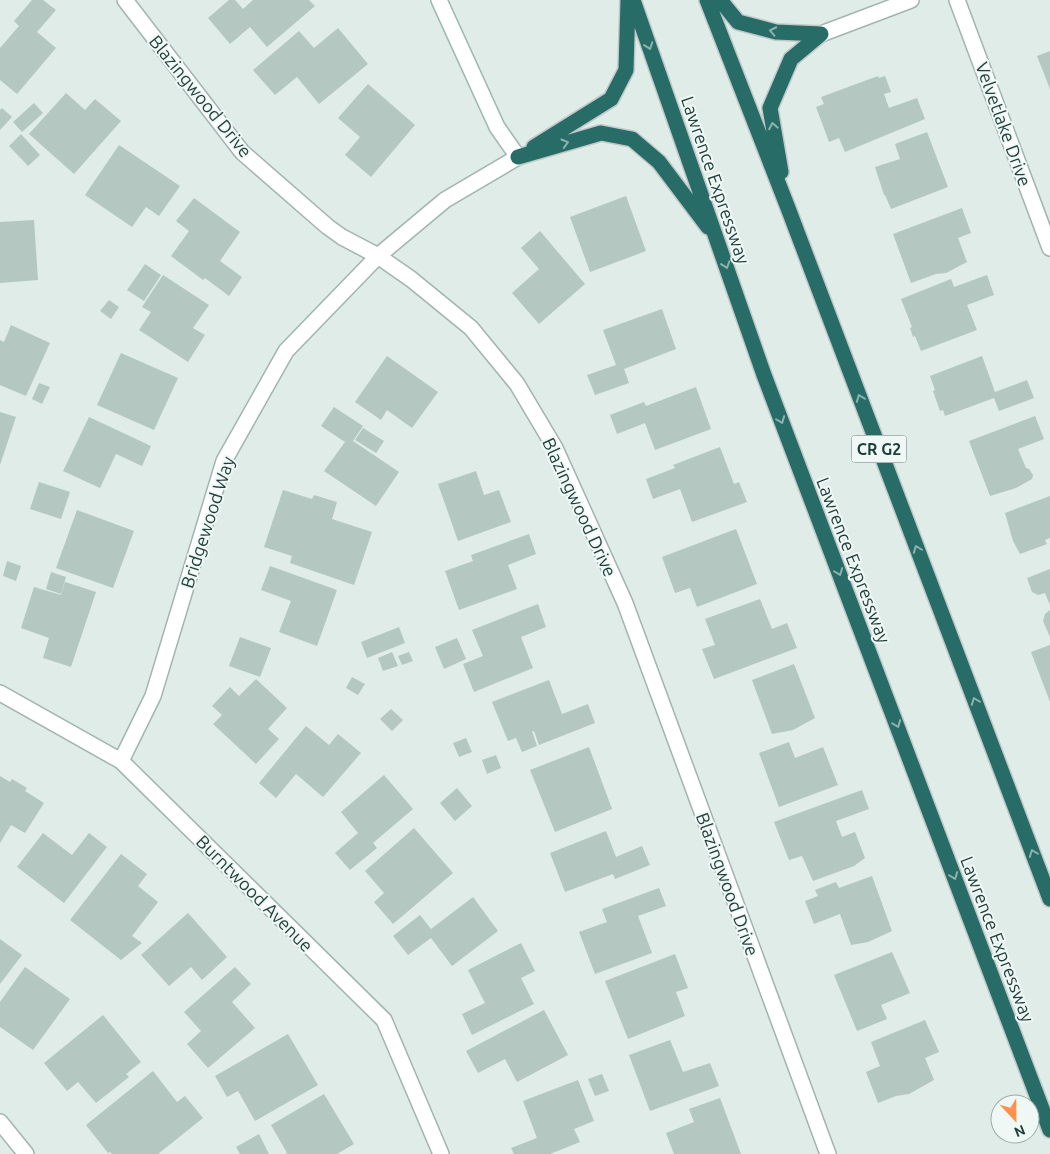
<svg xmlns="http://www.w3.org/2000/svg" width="1050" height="1154" viewBox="0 0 1050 1154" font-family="Ubuntu,sans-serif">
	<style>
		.building { fill: #b4c7c1 }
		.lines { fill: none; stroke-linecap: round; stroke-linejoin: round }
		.street-casing { stroke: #a2b4b0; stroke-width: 18 }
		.secondary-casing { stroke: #9db8b2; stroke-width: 18 }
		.highway-casing { stroke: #c0c9c8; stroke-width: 18 }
		.street { stroke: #fff; stroke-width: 15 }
		.secondary { stroke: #fff; stroke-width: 15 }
		.highway { stroke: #286c68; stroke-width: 15 }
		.oneway { stroke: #8cb2ae }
		.labels { text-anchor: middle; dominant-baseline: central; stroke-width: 4; stroke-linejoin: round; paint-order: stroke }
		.shield { fill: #f0f8f5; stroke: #5e7571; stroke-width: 1 }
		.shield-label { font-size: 16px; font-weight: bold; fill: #1f3d39 }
		.street-label { font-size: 18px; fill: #1f3d39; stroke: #f0f8f5 }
	</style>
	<rect width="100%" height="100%" fill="#dfece8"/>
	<path class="building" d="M 32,0 L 43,0 L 56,10 L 37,32 L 56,48 L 17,94 L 0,80 L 0,48 L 19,26 L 14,21 Z
		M 229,0 L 235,0 L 243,9 L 253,0 L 309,0 L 315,6 L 267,47 L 250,27 L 230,44 L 208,18 Z
		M 338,28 L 368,64 L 319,104 L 297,77 L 275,95 L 253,70 L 299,31 L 314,48 Z
		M 1050,51 L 1050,89 L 1037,56 Z
		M 878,76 L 879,78 L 885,76 L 891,92 L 884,94 L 889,108 L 917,98 L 925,119 L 845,152 L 839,138 L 829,142 L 816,107 L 824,104 L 821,97 Z
		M 368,84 L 415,125 L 371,177 L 345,155 L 360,137 L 338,118 Z
		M 66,93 L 85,110 L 95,99 L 121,121 L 74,174 L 29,134 Z
		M 34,103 L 43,113 L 22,132 L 13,122 Z
		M 2,108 L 12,117 L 0,130 L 0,110 Z
		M 927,132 L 948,187 L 891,209 L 885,195 L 884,195 L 875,167 L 900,159 L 895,144 Z
		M 21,134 L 40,155 L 28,166 L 9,146 Z
		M 119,145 L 180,186 L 159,216 L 146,207 L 132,227 L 85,195 Z
		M 626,196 L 646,251 L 590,272 L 570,217 Z
		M 194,198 L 240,232 L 220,261 L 242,277 L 229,296 L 205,278 L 203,280 L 171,256 L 189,231 L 176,221 Z
		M 962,208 L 971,233 L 958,238 L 967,262 L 946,273 L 936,274 L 911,283 L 893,234 Z
		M 34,220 L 38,280 L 0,283 L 0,222 Z
		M 540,231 L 585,284 L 539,324 L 512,293 L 539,269 L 521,248 Z
		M 145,264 L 161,275 L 144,301 L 127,290 Z
		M 163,275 L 209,305 L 193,328 L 205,335 L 188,362 L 139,330 L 151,312 L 142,307 Z
		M 987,275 L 994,295 L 967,305 L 977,330 L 921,351 L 915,336 L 913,337 L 910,328 L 912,327 L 901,299 L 951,279 L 954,287 Z
		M 109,300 L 119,307 L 111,319 L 100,311 Z
		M 662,309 L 676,349 L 624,369 L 629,383 L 595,395 L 587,375 L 616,365 L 603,330 Z
		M 11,325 L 50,343 L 26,396 L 0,385 L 0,340 L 4,342 Z
		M 121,353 L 178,378 L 154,430 L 97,405 Z
		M 387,356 L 438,392 L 412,428 L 387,410 L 381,420 L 355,402 Z
		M 982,356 L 995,392 L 1027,380 L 1034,398 L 999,411 L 994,398 L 945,416 L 943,410 L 940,411 L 933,391 L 935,390 L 930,376 Z
		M 39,383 L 50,387 L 42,404 L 32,399 Z
		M 696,387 L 711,429 L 655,450 L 645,423 L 617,434 L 610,415 L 644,402 L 646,406 Z
		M 334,407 L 363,426 L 353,441 L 399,472 L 376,506 L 324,471 L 345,442 L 321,426 Z
		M 0,412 L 16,417 L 0,465 Z
		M 1035,416 L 1044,439 L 1018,449 L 1026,468 L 1029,469 L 1033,475 L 1032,479 L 1016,488 L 990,496 L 969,441 Z
		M 89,417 L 151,446 L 142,466 L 116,454 L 100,488 L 63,471 Z
		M 363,428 L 384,441 L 376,453 L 355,440 Z
		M 720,447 L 734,484 L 739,482 L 747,502 L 692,522 L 680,489 L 653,499 L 646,479 L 675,468 L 673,465 Z
		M 476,471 L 484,495 L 499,490 L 511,522 L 458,541 L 438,484 Z
		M 39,482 L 70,492 L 61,519 L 30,509 Z
		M 283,490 L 312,499 L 314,495 L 337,502 L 332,519 L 372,532 L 354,585 L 290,563 L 292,556 L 264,547 Z
		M 1050,496 L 1050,538 L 1045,540 L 1047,544 L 1020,554 L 1013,541 L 1005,513 Z
		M 77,510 L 134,531 L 113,588 L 56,568 Z
		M 736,529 L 757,584 L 697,607 L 690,588 L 675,593 L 662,557 Z
		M 529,534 L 536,554 L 508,565 L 517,589 L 459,610 L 445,571 L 473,561 L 471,555 Z
		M 7,561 L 21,566 L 16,581 L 3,576 Z
		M 270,566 L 337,590 L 317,646 L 279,632 L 291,601 L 261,590 Z
		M 1050,569 L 1050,605 L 1045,593 L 1038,595 L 1032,592 L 1027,578 Z
		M 51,572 L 66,577 L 61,594 L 46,589 Z
		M 65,582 L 96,592 L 71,667 L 43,658 L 49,638 L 21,628 L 34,587 L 61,595 Z
		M 760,599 L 772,629 L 787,623 L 797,648 L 714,679 L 702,649 L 715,645 L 705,619 Z
		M 538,604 L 546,627 L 521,637 L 533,668 L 474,692 L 463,664 L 483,656 L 472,630 Z
		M 1050,610 L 1050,637 L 1043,621 L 1045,614 Z
		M 399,627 L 405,643 L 367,658 L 361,642 Z
		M 240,637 L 271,648 L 260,677 L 229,666 Z
		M 457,638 L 466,659 L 444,669 L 435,647 Z
		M 1050,645 L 1050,702 L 1031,652 Z
		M 392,652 L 398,666 L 383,671 L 378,658 Z
		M 409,652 L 413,661 L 402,665 L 398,656 Z
		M 794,664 L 815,718 L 793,730 L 772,734 L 752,680 Z
		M 352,677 L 365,684 L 358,695 L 346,688 Z
		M 256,679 L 287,708 L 268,729 L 279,739 L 256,764 L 213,724 L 222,715 L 212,706 L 230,687 L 239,696 Z
		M 549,680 L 562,714 L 588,704 L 595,723 L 539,745 L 534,731 L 532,731 L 537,746 L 522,752 L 516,738 L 526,734 L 508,741 L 492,702 Z
		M 391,709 L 403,720 L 392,731 L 380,719 Z
		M 306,726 L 329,745 L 338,734 L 361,753 L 323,797 L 296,774 L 276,798 L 259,783 Z
		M 466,738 L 472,752 L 459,757 L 453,743 Z
		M 789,742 L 795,758 L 823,747 L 838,785 L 779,807 L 759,753 Z
		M 589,747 L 612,809 L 555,832 L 530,770 Z
		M 496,755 L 501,768 L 487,774 L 482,760 Z
		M 384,775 L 413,809 L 373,843 L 377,848 L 350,870 L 335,853 L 358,833 L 341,812 Z
		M 0,776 L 10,782 L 12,779 L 27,788 L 25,791 L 44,803 L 25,833 L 11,825 L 0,843 Z
		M 457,788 L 472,806 L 455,821 L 440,803 Z
		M 862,790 L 869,809 L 836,821 L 842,837 L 855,832 L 865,858 L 854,866 L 813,881 L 802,856 L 789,860 L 774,822 Z
		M 414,828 L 453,873 L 393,924 L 374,902 L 384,893 L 365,871 Z
		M 606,831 L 616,857 L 642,846 L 650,865 L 615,879 L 613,874 L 565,892 L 550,853 Z
		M 43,833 L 72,855 L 89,833 L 107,847 L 64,903 L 17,867 Z
		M 121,854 L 147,874 L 138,886 L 158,902 L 132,936 L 142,943 L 121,960 L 70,920 Z
		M 872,876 L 892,931 L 868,942 L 851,945 L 840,914 L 814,924 L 805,901 L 818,896 L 815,890 L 836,882 L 839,888 Z
		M 659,888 L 666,906 L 638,916 L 652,953 L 595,974 L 579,932 L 607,922 L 602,909 Z
		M 473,897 L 498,931 L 452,966 L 431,938 L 408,955 L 393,936 L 420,915 L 431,929 Z
		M 188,913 L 227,957 L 202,980 L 191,967 L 169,986 L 141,955 Z
		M 0,939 L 22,955 L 0,984 Z
		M 521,943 L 535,971 L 521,978 L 534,1004 L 472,1035 L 462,1014 L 485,1003 L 468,970 Z
		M 892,952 L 910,993 L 881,1005 L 887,1019 L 857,1031 L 834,975 Z
		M 675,954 L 688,988 L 676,992 L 685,1016 L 628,1039 L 605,981 Z
		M 25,967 L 70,999 L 33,1050 L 0,1027 L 0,1002 Z
		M 235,967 L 251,984 L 232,1002 L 255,1028 L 208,1068 L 187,1044 L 201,1031 L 184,1012 Z
		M 544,1010 L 568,1055 L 517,1082 L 505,1059 L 478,1073 L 466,1051 Z
		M 103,1015 L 141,1062 L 126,1074 L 129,1077 L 96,1103 L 78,1082 L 67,1091 L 44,1063 Z
		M 925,1020 L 939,1052 L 925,1058 L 934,1080 L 909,1094 L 896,1096 L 878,1103 L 866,1072 L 880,1066 L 871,1042 Z
		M 288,1034 L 318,1085 L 255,1121 L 238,1091 L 227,1097 L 215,1076 Z
		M 670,1040 L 683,1072 L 710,1063 L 719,1086 L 650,1111 L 629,1055 Z
		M 153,1071 L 177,1102 L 185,1096 L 203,1118 L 158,1154 L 112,1154 L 110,1152 L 108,1153 L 86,1125 Z
		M 602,1074 L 609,1091 L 595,1096 L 588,1079 Z
		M 578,1080 L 594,1121 L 574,1129 L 580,1142 L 550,1154 L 514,1154 L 511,1148 L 537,1138 L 523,1101 Z
		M 324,1094 L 354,1144 L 337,1154 L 285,1154 L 287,1153 L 271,1125 Z
		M 720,1098 L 741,1154 L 674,1154 L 666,1133 L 694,1122 L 689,1109 Z
		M 259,1134 L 269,1154 L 240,1154 L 236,1147 Z"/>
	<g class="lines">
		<defs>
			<path id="street" d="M 125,0 L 242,152 L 328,227 L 342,237 L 378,256 L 411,279 L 471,328 L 517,384 L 555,448 L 625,603 L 828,1154
				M 957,0 L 1050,248
				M 821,34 L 911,0
				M 0,693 L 121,761 L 384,1020 L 441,1154
				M 121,761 L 153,696 L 224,461 L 286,351 L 378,256 L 445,200 L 518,157
				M 0,1122 L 26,1154"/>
			<path id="secondary" d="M 439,0 L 497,127 L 518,157"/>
			<path id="highway" d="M 633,0 L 764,375 L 1050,1130
				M 707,0 L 788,208 L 1050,899
				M 720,0 L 738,22 L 776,32 L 821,34
				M 534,147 L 611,99 L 626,70 L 628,0
				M 518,157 L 601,133 L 632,139 L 659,162 L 708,227
				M 781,172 L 770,108 L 791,59 L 821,34"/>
		</defs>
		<use href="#street" class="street-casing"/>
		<use href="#secondary" class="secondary-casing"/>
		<use href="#highway" class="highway-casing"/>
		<use href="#street" class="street"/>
		<use href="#secondary" class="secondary"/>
		<use href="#highway" class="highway"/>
	</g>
	<defs><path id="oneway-chevron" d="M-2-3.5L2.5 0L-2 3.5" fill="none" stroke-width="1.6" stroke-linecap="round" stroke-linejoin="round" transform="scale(1.25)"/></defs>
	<g class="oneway">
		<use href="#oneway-chevron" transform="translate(773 31) rotate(-168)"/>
		<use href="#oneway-chevron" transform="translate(649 46) rotate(71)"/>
		<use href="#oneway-chevron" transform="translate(773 126) rotate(-100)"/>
		<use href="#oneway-chevron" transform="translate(565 143) rotate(-16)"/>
		<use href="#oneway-chevron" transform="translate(726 265) rotate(71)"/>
		<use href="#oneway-chevron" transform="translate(860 398) rotate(-111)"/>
		<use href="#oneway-chevron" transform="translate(781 420) rotate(69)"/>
		<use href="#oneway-chevron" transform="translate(917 549) rotate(-111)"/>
		<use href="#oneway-chevron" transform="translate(839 572) rotate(69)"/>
		<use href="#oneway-chevron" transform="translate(975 701) rotate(-111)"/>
		<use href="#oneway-chevron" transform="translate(897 724) rotate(69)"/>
		<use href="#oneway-chevron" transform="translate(1033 853) rotate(-111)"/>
		<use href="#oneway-chevron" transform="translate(954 876) rotate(69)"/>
	</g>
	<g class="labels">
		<rect class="shield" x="851.5" y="435.5" width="55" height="27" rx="4"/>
		<g class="shield-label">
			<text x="879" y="449">CR G2</text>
		</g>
		<g class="street-label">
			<text transform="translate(201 96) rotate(51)">Blazingwood Drive</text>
			<text transform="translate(1004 124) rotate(70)">Velvetlake Drive</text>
			<text transform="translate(716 180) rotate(71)">Lawrence Expressway</text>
			<text transform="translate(580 507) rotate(65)">Blazingwood Drive</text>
			<text transform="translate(207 522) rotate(-72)">Bridgewood Way</text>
			<text transform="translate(854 560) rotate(69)">Lawrence Expressway</text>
			<text transform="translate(728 884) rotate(70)">Blazingwood Drive</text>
			<text transform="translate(255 893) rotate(45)">Burntwood Avenue</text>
			<text transform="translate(998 939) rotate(69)">Lawrence Expressway</text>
		</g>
	</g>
	<g transform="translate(1015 1119) rotate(158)"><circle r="24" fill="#f0f8f5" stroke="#9cadaa"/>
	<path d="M0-4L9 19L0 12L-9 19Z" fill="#fe914b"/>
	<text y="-8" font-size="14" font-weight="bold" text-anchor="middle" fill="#1f3d39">N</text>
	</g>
</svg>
